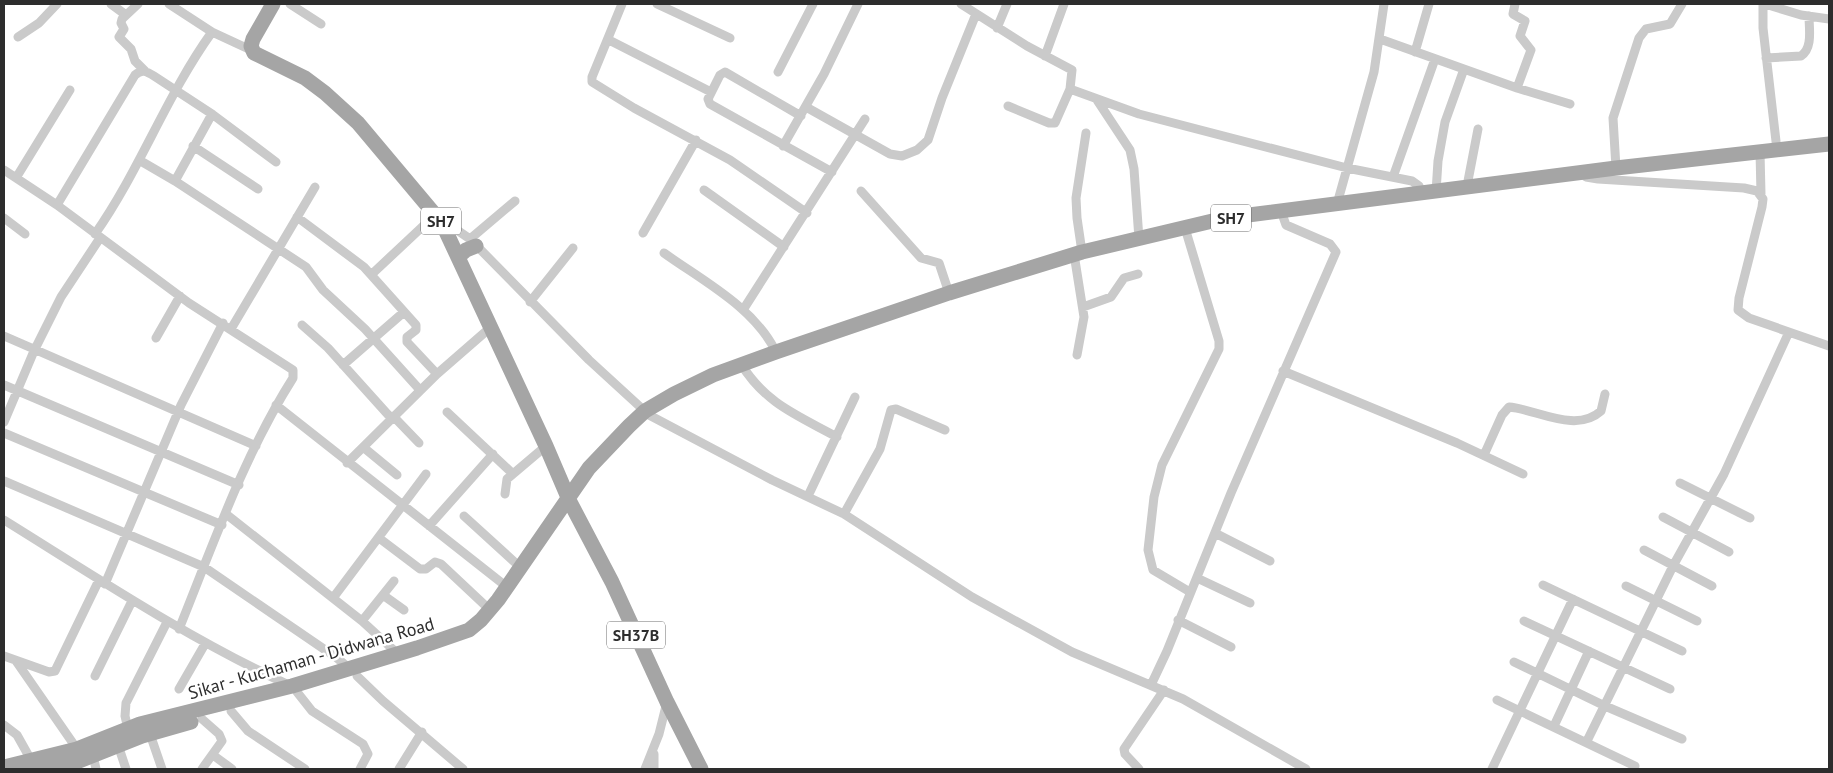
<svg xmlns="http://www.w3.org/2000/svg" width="1833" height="773" viewBox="0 0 1833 773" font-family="'PT Sans',sans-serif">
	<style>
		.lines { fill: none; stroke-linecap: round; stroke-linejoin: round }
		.minor { stroke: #cacaca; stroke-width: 9 }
		.primary { stroke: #a5a5a5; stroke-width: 15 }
		.labels { text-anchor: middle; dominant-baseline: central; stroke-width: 5; stroke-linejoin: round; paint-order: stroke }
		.shield { fill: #fff; stroke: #6c6c6c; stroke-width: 1 }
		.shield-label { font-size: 16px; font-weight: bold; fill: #2d2d2d }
		.street-label { font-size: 18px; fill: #2d2d2d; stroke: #fff }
	</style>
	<rect width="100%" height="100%" fill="#fff"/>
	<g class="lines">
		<path class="minor" d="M 111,4 L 126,15
			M 138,4 L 122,19 L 121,23 L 124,29 L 119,37 L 131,49 L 135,61 L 145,71
			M 169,4 L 212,32 L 253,51
			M 290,4 L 321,24
			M 622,4 L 592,77 L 592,82 L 634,108 L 730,160 L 807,213
			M 657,4 L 730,38
			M 961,4 L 1027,46 L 1072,70 L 1070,89 L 1055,123 L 1049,123 L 1008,106
			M 1515,4 L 1513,14 L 1525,21 L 1520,36 L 1531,50 L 1517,88
			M 1763,4 L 1763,28 L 1777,150
			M 1765,4 L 1801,15 L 1829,19
			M 997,28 L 1007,4
			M 18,37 L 39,23 L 57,4
			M 1380,39 L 1517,88 L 1570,104
			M 609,40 L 711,92
			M 1415,52 L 1429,4
			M 1045,56 L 1064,4
			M 1766,58 L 1801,56 C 1813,48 1809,29 1809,16
			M 778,72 L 813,4
			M 1070,89 L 1139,114 L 1347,168 L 1412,181 L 1419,186 L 1423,194
			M 1097,100 L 1130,150 L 1134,169 L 1139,239
			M 806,107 L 890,154 L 902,156 L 917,150 L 928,140 L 942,98 L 976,14
			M 801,116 L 725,72 L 720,75 L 708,99 L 710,104 L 832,172
			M 193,146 L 258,189
			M 783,146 L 824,74 L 858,4
			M 1760,152 L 1761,194
			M 139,160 L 175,181 L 306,267 L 323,290 L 365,329 L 420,390
			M 1616,168 L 1613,118 L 1639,38 L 1646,29 L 1670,24 L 1682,4
			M 4,170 L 57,205 L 189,303 L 293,370 L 293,378 C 244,455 213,545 179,629
			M 1582,174 L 1586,177 L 1598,179 L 1744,188 L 1757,191 L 1763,199 L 1762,207 L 1739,298 L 1738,310 L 1749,318 L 1829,346
			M 1393,177 L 1435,59
			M 16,178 L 70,90
			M 175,181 L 212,114
			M 1467,186 L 1478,129
			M 704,190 L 784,247
			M 861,191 L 921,258 L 939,263 L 949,293
			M 1436,192 L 1438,161 L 1445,122 L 1464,69
			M 1337,204 L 1374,72 L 1384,4
			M 57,205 L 135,75 C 142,69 146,71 154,76 L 212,114 L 276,162
			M 297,217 L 364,267 L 416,325 L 416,330 L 407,337 L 407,342 L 437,374
			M 4,218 L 25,234
			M 1185,228 L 1219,341 L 1219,349 L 1162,465 L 1154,497 L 1148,550 L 1153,570 L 1190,592
			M 446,230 L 457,230 L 470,239 L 589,360 L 649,415 L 772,480 L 844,514 L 972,597 L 1072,652 L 1183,699 L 1306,769
			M 643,233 L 696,140
			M 95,234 C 140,170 166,96 212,32
			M 470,239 L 515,201
			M 1082,252 L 1077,218 L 1076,198 L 1086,133
			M 664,253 C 703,281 754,307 776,352
			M 1074,254 L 1084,317 L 1077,355
			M 372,274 L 436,214
			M 530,302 L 573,248
			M 1083,307 L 1111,297 L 1124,278 L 1138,274
			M 743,310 L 865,119
			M 302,325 L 328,348 L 391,418
			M 231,329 L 315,187
			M 4,336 L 256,446
			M 156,338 L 180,296
			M 741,364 C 766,404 797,415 837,437
			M 343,365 L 404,312
			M 1283,371 L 1457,443 L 1523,474
			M 4,385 L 239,485
			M 276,405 L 507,587
			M 447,412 L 512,473
			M 393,416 L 419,443
			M 4,422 L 34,351 L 61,297 L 100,238
			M 4,433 L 222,525
			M 363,447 L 397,475
			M 1484,455 L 1502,415 L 1509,407 C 1536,409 1576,434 1601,411 L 1605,394
			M 347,463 L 437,374 L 491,327
			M 4,481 L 204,567 L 337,658 L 350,669
			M 1680,483 L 1750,518
			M 505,494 L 507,479 L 546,446
			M 808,496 L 855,397
			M 226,514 L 362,621 L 398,654
			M 844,514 L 880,449 L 891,410 L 896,409 L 945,430
			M 464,516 L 520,567
			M 1663,517 L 1729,552
			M 4,520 C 99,579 189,639 291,686
			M 429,526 L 493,454
			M 1215,533 L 1270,561
			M 379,538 L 420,569 L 426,569 L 435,562 L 441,564 L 490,610
			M 1644,550 L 1712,586
			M 1197,578 L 1250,603
			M 105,584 L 181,405 L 223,323
			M 1543,585 L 1682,651
			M 1626,586 L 1697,621
			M 383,595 L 404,610
			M 333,598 L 426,474
			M 1178,620 L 1231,647
			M 362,621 L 394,581
			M 1524,621 L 1670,689
			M 4,656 L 49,672 L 55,671 L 99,580
			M 16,661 L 77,749
			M 1514,662 L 1605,706 L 1682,739
			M 95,676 L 132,601
			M 357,676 L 383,701 L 463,769
			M 1151,685 L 1167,651 L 1231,493 L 1336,252 L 1330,244 L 1286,225 L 1281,211
			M 179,689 L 205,644
			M 297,692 L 312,711 L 363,744 L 368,754 L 360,769
			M 1497,700 L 1635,766
			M 231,711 L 248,731 L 305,769
			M 202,719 L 219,734 L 222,741 L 202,769
			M 4,725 L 17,735 L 31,760
			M 1554,726 L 1589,651
			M 128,729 L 125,716 L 126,703 L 167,622
			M 150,734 L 162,769
			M 1587,741 L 1673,566 L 1724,474 L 1789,332
			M 118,745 L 126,769
			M 654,754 L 654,769
			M 93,755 L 96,769
			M 213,755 L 232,769
			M 399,769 L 422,732
			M 645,769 L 659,734 L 667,702
			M 1139,769 L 1125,754 L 1124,749 L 1164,690
			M 1492,769 L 1573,599"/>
		<path class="primary" d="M 273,4 L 253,39 L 251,46 L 254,53 L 305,78 L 325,93 L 358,123 L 442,223 L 546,446 L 570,502 L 612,582 L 667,702 L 701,769
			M 459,256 L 466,250 L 476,246
			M 4,767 L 77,749 L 140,724 L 292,686 L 417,648 L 469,630 L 481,620 L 498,600 L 589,468 L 629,426 L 645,411 L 674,394 L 713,375 L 776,352 L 949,293 L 1082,252 L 1225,218 L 1616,168 L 1829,144
			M 42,769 L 79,761 L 142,736 L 191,722"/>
	</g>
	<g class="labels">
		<g class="shield">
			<rect x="1211" y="204.5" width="40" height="27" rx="4"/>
			<rect x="421" y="207.5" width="40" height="27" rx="4"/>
			<rect x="607" y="621.5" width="58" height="27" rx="4"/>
		</g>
		<g class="shield-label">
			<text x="1231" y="218">SH7</text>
			<text x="441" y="221">SH7</text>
			<text x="636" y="635">SH37B</text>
		</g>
		<g class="street-label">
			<text transform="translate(311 658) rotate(-16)">Sikar - Kuchaman - Didwana Road</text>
		</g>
	</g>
	<rect width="1833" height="773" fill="none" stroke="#2d2d2d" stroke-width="10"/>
</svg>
